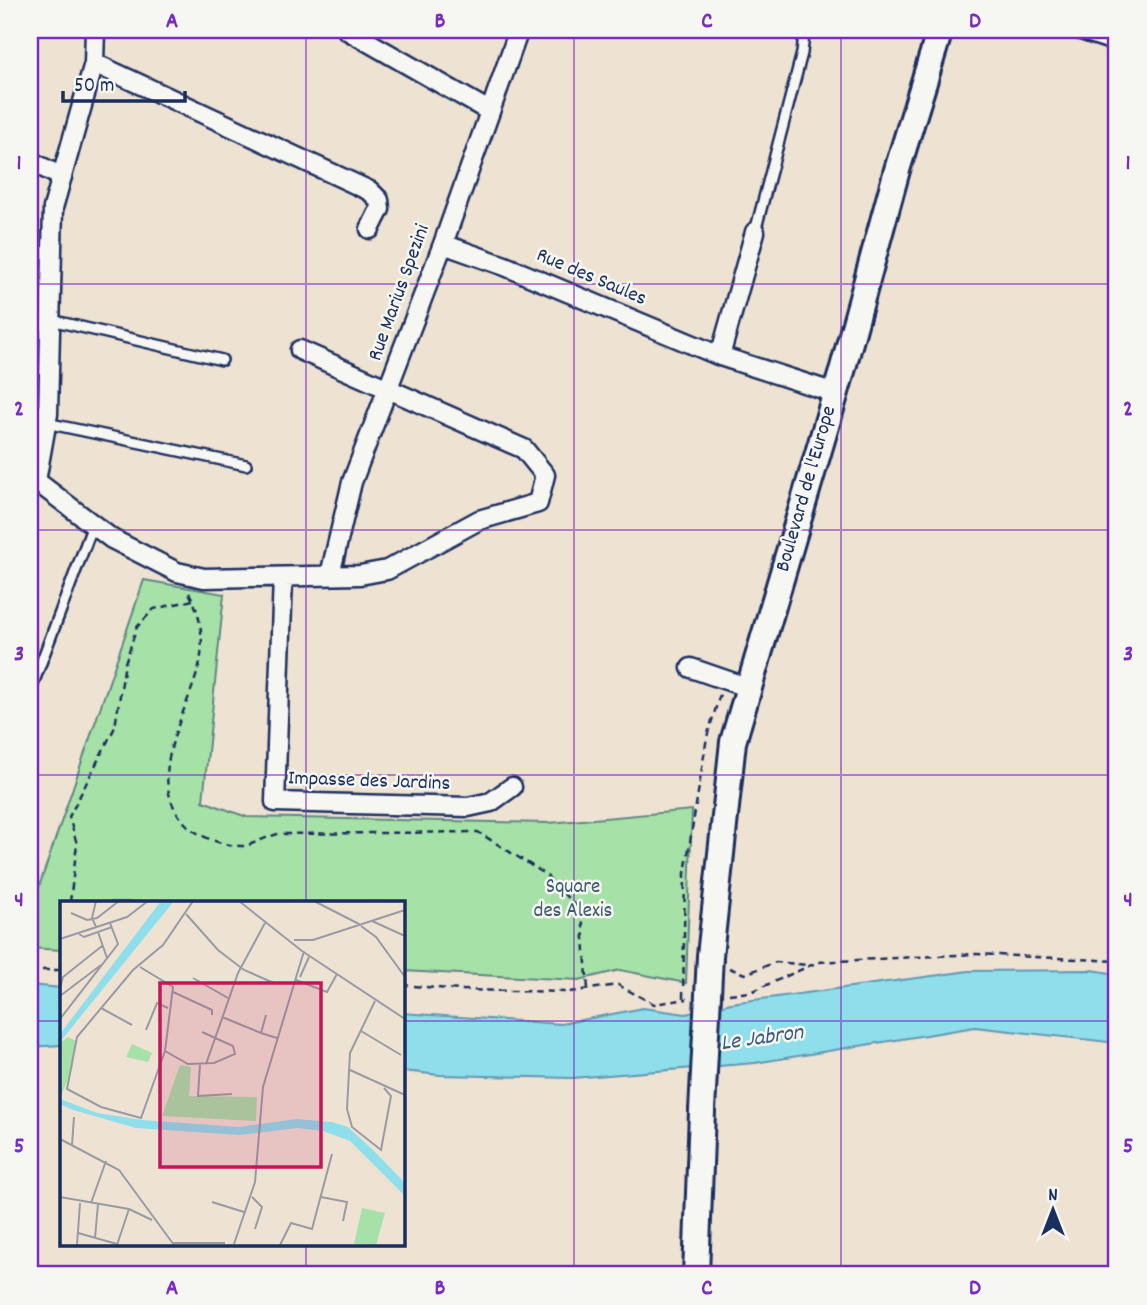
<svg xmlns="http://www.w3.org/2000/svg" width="1147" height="1305" viewBox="0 0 1147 1305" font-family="Dekko,sans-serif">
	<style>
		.green { fill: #a6e1a7; stroke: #608882; stroke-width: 2 }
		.water { fill: #8edeeb; stroke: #6098b3; stroke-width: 2 }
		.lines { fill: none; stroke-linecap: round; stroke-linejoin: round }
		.service-casing { stroke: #1b2f5e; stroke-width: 14 }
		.minor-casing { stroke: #1b2f5e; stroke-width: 23 }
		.secondary-casing { stroke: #1b2f5e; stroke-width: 30 }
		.path { stroke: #1b2f5e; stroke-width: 2.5; stroke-dasharray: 7 5; stroke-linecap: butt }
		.service { stroke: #f6f6f2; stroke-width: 9 }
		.minor { stroke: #f6f6f2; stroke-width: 18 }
		.secondary { stroke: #f6f6f2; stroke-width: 24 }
		.secondary-bridge-casing { stroke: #1b2f5e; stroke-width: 30; stroke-linecap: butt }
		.secondary-bridge { stroke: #f6f6f2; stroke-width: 24 }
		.grid { fill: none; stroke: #7b2cbf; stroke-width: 2; stroke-opacity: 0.55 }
		.labels { text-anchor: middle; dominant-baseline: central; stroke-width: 5; stroke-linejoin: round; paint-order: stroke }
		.street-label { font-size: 21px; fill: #1b2f5e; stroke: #f6f6f2 }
		.park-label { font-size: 21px; fill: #3e5c70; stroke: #f6f6f2 }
		.water-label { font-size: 23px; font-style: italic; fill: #385b81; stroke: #f6f6f2 }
		.inset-road { fill: none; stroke: #9a9aa4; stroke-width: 2 }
		.view { fill: #c2185b; fill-opacity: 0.15; stroke: #c2185b; stroke-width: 3.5 }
		.inset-edge { fill: none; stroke: #1b2f5e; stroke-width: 3.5 }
		.neatline { fill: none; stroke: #7b2cbf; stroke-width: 2.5 }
		.grid-label { font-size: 23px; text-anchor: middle; font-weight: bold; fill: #7b2cbf }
	</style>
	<rect width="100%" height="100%" fill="#eee2d3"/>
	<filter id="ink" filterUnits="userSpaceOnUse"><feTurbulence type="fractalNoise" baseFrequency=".0143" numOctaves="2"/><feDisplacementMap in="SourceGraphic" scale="14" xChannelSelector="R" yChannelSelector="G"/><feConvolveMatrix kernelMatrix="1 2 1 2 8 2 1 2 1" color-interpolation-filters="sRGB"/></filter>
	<g filter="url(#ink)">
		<path class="green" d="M 144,580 L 224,594 L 203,801 L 247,817 L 549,823 L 692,810 L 686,983 L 620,970 L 579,980 L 403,971 L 402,902 L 61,902 L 61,950 L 30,948 L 30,913 Z"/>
		<path class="water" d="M 1092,970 L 1117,974 L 1117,1043 L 975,1027 L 755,1063 L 572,1078 L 440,1075 L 403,1071 L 402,1013 L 561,1024 L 643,1008 L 686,1014 L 731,1003 L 969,971 Z
			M 30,985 L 61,988 L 61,1045 L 30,1047 Z"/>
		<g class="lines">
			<defs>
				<path id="service" d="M 755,232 L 802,53 L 804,34 L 801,30
					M 51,320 L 222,360
					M 46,423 L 246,465
					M 30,692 L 93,525"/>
				<path id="minor" d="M 95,30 L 94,63 L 53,208 L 48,414 L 36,481 L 112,539 L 177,572 L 204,578 L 360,575 L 387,570 L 479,520 L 538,503 L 545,475 L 524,449 L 300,350
					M 347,30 L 489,111
					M 1081,30 L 1117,42
					M 94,63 L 370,191 L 379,200 L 380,209 L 370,229
					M 30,161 L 62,177
					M 755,232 L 720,356 L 835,393
					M 443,244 L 505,266 L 720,356
					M 330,575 L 352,482 L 443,244 L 519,30
					M 283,577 L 275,802 L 468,807 L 491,802 L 512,787
					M 691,668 L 749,688"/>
				<path id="secondary" d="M 710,956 L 733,742 L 841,375 L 897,170 L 940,30
					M 696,1275 L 702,1111"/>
			</defs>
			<use href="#service" class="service-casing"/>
			<use href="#minor" class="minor-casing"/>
			<use href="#secondary" class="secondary-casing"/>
			<path class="path" d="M 189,593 C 201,613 205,643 199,666 C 187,714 143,778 185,823 C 198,837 223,846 243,846 C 250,846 268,836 278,834 L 478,832 L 545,874 L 582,913 L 588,989
				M 70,902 L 77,844 L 69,817 L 115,727 L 125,663 L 137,627 L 154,609 L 193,600
				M 729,968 L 745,974 L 776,962 L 807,965
				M 30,970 L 61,970
				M 402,985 L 460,990 L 569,992 L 618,985 L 654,1004 L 687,999
				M 729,994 L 751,992 L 818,962 L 976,954 L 1117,961
				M 683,998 L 685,873 L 707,737 L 720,694"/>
			<use href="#service" class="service"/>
			<use href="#minor" class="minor"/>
			<use href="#secondary" class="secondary"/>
			<defs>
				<path id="secondary-bridge" d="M 702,1111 L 710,956"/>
			</defs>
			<use href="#secondary-bridge" class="secondary-bridge-casing"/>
			<use href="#secondary-bridge" class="secondary-bridge"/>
		</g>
	</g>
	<path class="grid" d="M 306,30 L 306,902M 574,30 L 574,1275M 841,30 L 841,1275M 30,284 L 1117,284M 30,530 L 1117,530M 30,775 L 1117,775M 30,1021 L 61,1021M 402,1021 L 1117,1021M 306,1244 L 306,1275"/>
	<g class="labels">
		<g class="street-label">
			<text transform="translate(591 278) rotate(23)">Rue des Saules</text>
			<text transform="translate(400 293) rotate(-70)">Rue Marius Spezini</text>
			<text transform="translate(807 489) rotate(-74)">Boulevard de l'Europe</text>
			<text transform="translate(369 782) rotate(2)">Impasse des Jardins</text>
		</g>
		<g class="park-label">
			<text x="573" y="888">Square<tspan x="573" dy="24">des Alexis</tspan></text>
		</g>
		<g class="water-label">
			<text transform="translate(762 1039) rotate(-8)">Le Jabron</text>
		</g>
	</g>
	<g transform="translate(60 901)">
		<rect width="345" height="345" fill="#eee2d3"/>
		<path d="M 8,136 L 16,140 L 12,169 L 0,197 L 0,142 ZM 72,143 L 92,152 L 88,161 L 66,156 ZM 120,164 L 131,166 L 129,195 L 197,196 L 196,220 L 102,215 ZM 302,307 L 325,312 L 316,344 L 294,343 Z" fill="#a6e1a7"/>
		<path d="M 101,0 L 114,0 L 0,141 L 0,133 ZM 0,198 L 37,212 L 82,219 L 179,226 L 236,218 L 272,221 L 288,226 L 315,251 L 345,282 L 345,295 L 290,240 L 263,230 L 237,227 L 180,234 L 76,227 L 13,209 L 0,203 Z" fill="#8edeeb"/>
		<path class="inset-road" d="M 179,0 L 242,50 L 345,118M 254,0 L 299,23M 11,12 L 27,19 L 37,17 L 59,0M 126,13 L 158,49 L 184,69 L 214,82M 312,20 L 345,35M 301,25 L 316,36 L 345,76M 36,26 L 32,17 L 36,0M 38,31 L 47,57M 19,33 L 24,36 L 52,26M 0,38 L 67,16 L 88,0M 234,39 L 253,39 L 345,9M 80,66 L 113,86 L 105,150 L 128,163 L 154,162 L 175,153 L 173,145 L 142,131M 240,76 L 249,56M 133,77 L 168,97M 236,79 L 267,91 L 277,73M 0,87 L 3,76 L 42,45M 113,91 L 152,109 L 152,114M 0,95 L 41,64M 315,100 L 290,152 L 287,208 L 292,226 L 321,249 L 331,195 L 324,187M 41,107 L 72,124M 206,114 L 201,132 L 217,137M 162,116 L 201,132M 0,118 L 58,43 L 50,22M 86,129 L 97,102 L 108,107M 301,130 L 341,154M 105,150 L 81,217 L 41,206 L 7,188 L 17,136 L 73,69 L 103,44 L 133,0M 140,163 L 138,195 L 172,193M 146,163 L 178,72 L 206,20M 290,169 L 345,194M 0,238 L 59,269 L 114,344M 12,244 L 14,216M 0,296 L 69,308 L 92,319M 192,296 L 202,306 L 195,328M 261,296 L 287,301 L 283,320M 152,301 L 184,311M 31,302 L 46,260M 18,332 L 57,343M 35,337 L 38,303M 113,342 L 165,342M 174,343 L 195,281 L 203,186 L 244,50M 17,344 L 20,302M 57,344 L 69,308M 220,344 L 231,322 L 252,328 L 272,253"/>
		<path class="view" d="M 100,82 L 261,82 L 261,266 L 100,266 Z"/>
		<rect width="345" height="345" class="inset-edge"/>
	</g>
	<rect width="1147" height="1305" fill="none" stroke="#f6f6f2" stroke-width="77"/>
	<g transform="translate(1053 1210)" stroke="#f6f6f2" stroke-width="5" paint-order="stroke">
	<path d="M0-5L12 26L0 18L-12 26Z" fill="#1b2f5e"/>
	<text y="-10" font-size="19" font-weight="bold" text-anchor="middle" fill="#1b2f5e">N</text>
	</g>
	<path d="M63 91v10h122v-10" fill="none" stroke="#1b2f5e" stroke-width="3.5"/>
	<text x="74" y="91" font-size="21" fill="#1b2f5e" stroke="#f6f6f2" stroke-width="5" paint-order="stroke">50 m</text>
	<rect x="38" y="38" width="1070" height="1228" class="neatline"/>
	<g class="grid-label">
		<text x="172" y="27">A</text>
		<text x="440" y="27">B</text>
		<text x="707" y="27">C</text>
		<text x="975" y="27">D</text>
		<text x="19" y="169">1</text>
		<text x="1128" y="169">1</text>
		<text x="19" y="415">2</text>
		<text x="1128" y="415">2</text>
		<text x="19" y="660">3</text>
		<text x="1128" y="660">3</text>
		<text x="19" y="906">4</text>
		<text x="1128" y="906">4</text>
		<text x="19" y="1152">5</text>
		<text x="1128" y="1152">5</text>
		<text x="172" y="1294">A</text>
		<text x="440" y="1294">B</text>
		<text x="707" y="1294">C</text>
		<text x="975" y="1294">D</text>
	</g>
</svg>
